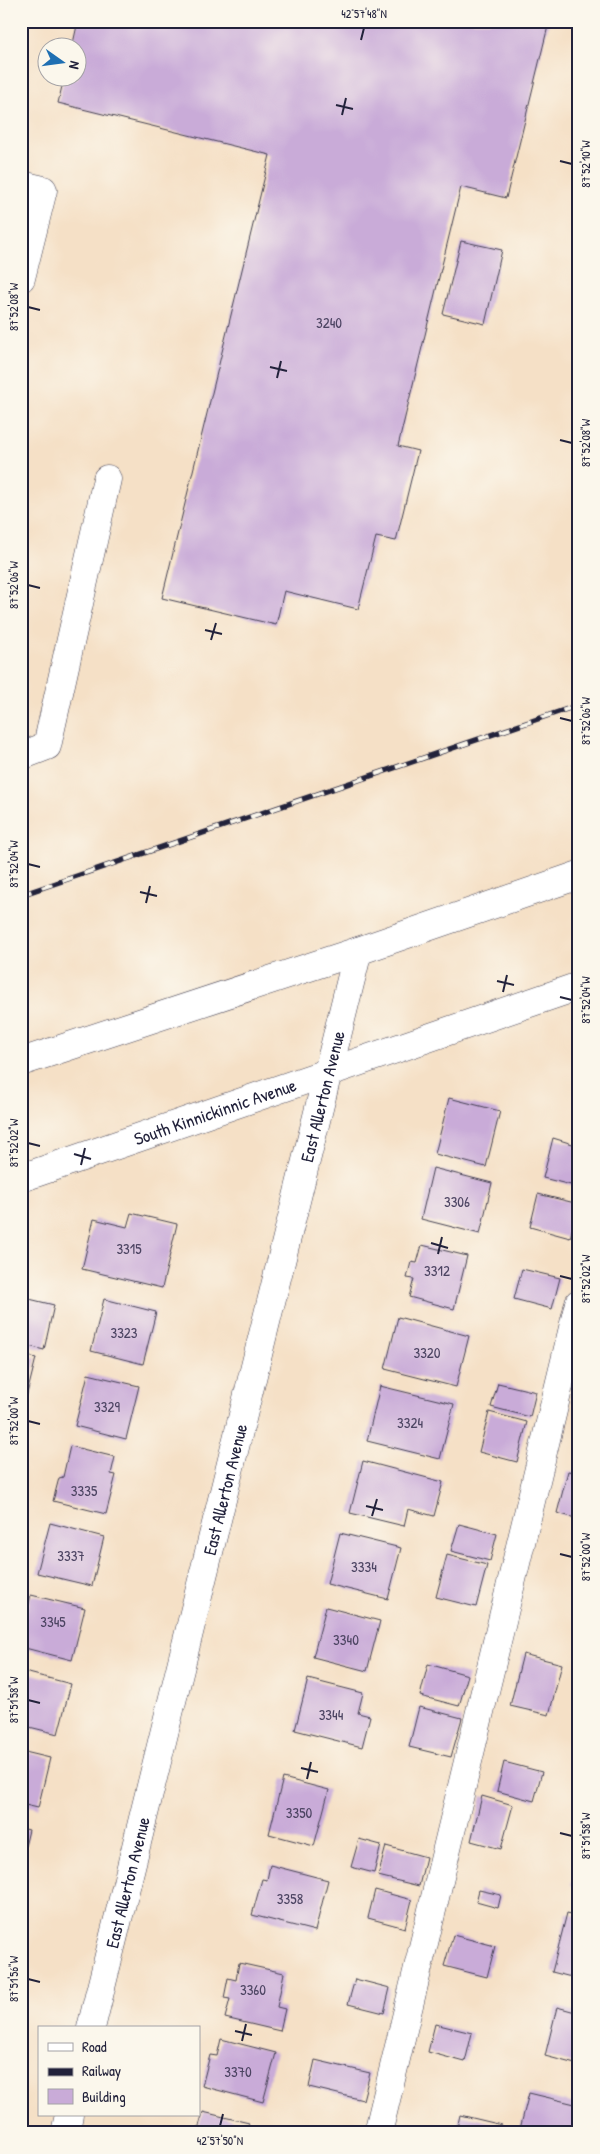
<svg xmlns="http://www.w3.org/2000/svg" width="600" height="2154" viewBox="0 0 600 2154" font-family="'Patrick Hand',sans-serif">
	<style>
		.building { fill: #c9abd8 }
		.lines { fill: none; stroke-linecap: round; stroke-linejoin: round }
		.minor-casing { stroke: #423e50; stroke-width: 29 }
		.minor { stroke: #fff; stroke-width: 28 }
		.rail-casing { stroke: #22223b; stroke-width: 5.5 }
		.rail { stroke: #fbf7ec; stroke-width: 4; stroke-dasharray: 11; stroke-linecap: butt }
		.ticks { fill: none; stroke: #22223b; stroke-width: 2 }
		.labels { text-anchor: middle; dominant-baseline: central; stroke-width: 4; stroke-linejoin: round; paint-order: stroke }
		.number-label { font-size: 15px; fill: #4c4462 }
		.street-label { font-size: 18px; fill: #22223b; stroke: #fbf7ec }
		.neatline { fill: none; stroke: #22223b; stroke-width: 2 }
		.ticks-label { font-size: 12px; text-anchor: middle; fill: #22223b }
	</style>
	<rect width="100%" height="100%" fill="#fbf7ec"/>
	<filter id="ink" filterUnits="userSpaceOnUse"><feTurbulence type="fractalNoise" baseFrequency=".02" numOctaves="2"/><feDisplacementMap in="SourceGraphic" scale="10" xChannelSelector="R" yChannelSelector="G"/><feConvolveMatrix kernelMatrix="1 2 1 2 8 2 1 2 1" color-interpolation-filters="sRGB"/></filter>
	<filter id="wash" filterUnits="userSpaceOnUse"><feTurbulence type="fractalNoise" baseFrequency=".0096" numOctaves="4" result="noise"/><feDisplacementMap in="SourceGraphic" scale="20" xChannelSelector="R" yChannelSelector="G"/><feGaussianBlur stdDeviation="1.12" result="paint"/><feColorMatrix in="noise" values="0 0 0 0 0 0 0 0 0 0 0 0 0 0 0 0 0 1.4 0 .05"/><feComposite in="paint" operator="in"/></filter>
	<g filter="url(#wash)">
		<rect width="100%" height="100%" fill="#f5e0c6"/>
		<g id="blocks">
			<path class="building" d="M 78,21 L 549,22 L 506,198 L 461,187 L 398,446 L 418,451 L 396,541 L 376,537 L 358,609 L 284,591 L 276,625 L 162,598 L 270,155 L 58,103 L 64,78 L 78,78 L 78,48 L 72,48 Z
				M 461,241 L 502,250 L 485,324 L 443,314 Z
				M 449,1098 L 500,1111 L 486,1167 L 435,1154 Z
				M 553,1138 L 579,1146 L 579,1187 L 543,1178 Z
				M 433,1168 L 492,1183 L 480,1234 L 421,1219 Z
				M 538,1194 L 579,1204 L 570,1238 L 530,1227 Z
				M 131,1213 L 177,1224 L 162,1288 L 82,1269 L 94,1219 L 127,1227 Z
				M 422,1245 L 467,1256 L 454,1309 L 409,1297 L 414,1279 L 407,1278 L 411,1262 L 417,1263 Z
				M 522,1269 L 560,1278 L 552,1309 L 514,1299 Z
				M 21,1297 L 54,1305 L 44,1350 L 21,1344 Z
				M 104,1299 L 156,1312 L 143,1364 L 91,1351 Z
				M 398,1317 L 469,1336 L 456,1387 L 385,1369 Z
				M 21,1354 L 36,1358 L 26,1398 L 21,1397 Z
				M 88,1374 L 139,1386 L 126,1439 L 75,1426 Z
				M 498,1383 L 536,1392 L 530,1417 L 491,1407 Z
				M 380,1386 L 454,1404 L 440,1459 L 367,1441 Z
				M 489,1412 L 527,1422 L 517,1462 L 479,1452 Z
				M 70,1446 L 115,1457 L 111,1474 L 116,1475 L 106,1514 L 53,1501 L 59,1478 L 63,1477 Z
				M 363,1461 L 443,1482 L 434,1516 L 408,1509 L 404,1526 L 350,1513 Z
				M 568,1471 L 579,1473 L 579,1519 L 557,1513 Z
				M 50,1523 L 104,1537 L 92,1586 L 37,1573 Z
				M 459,1524 L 497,1534 L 490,1561 L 451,1551 Z
				M 340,1533 L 401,1548 L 388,1599 L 327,1584 Z
				M 447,1555 L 487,1565 L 476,1607 L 436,1597 Z
				M 31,1595 L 85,1608 L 72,1660 L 21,1647 L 21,1635 Z
				M 326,1607 L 380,1621 L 367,1671 L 313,1657 Z
				M 523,1654 L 562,1664 L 549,1715 L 510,1706 Z
				M 428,1664 L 468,1675 L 459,1706 L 420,1696 Z
				M 21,1671 L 71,1684 L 58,1734 L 21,1725 Z
				M 308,1679 L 363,1693 L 358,1713 L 370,1716 L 362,1747 L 295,1730 Z
				M 419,1707 L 462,1718 L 451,1757 L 409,1747 Z
				M 21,1751 L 50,1758 L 38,1808 L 21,1804 Z
				M 504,1762 L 542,1772 L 534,1801 L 497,1791 Z
				M 283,1778 L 329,1790 L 314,1846 L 269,1834 Z
				M 482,1796 L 513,1805 L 501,1849 L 471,1841 Z
				M 21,1828 L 29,1830 L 22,1859 L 21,1859 Z
				M 359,1839 L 381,1845 L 374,1873 L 351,1867 Z
				M 386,1846 L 426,1857 L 419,1886 L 378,1876 Z
				M 578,1857 L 579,1857 L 579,1887 L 571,1885 Z
				M 270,1865 L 328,1880 L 315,1931 L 252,1915 L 262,1879 L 267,1880 Z
				M 375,1890 L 412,1900 L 405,1928 L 368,1918 Z
				M 479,1890 L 501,1895 L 498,1908 L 476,1902 Z
				M 567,1913 L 579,1916 L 579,1979 L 552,1972 Z
				M 453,1935 L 495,1946 L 487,1977 L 444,1966 Z
				M 239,1963 L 284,1973 L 277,2007 L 285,2009 L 280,2031 L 225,2018 L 230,1999 L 224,1998 L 228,1978 L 236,1980 Z
				M 355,1979 L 390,1988 L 384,2013 L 348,2004 Z
				M 557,2007 L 579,2013 L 579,2065 L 545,2056 Z
				M 435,2024 L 472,2033 L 465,2062 L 428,2052 Z
				M 221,2039 L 276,2053 L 263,2102 L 202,2086 L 210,2055 L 217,2056 Z
				M 315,2060 L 370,2073 L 363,2100 L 309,2087 Z
				M 529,2093 L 579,2105 L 574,2133 L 519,2133 Z
				M 203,2112 L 249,2123 L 247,2133 L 197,2133 Z
				M 460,2115 L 502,2125 L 500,2133 L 456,2133 Z"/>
		</g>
	</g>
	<g filter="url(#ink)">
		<use href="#blocks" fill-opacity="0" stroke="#423e50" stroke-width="1"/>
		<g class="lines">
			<defs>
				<g id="minor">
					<path d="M 21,185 L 43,190 L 21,278"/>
					<path d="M 21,756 L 47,746 L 107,479"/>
					<path d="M 21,1062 L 358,951 L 579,875"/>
					<path id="s1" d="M 21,1178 L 579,986"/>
					<path id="s2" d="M 91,2028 L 358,951"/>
					<path d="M 65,2133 L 69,2115"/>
					<path d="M 378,2133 L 579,1303"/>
				</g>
			</defs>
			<use href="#minor" class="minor-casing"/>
			<use href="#minor" class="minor"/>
			<defs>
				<path id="rail" d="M 21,895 L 579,705"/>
			</defs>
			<use href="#rail" class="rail-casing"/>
			<use href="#rail" class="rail"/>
		</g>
	</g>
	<path class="ticks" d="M 361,40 L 364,28M 336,105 L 353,109M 342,115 L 346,98M 560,161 L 572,164M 28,307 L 40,310M 270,367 L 287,371M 277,378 L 281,361M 560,440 L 572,443M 28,585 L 40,588M 205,630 L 222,634M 211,640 L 216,623M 560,718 L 572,721M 28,864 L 40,867M 140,892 L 157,896M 146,903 L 150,886M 497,981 L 514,985M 503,992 L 507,975M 560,997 L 572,1000M 28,1143 L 40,1146M 74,1154 L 91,1159M 81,1165 L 85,1148M 431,1243 L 448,1248M 438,1254 L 442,1237M 560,1276 L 572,1279M 28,1421 L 40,1424M 366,1506 L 383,1510M 372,1516 L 377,1499M 560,1554 L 572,1557M 28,1700 L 40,1703M 301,1768 L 318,1772M 307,1779 L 311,1762M 560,1833 L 572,1836M 28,1979 L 40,1982M 235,2031 L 252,2035M 242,2041 L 246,2024M 220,2126 L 223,2114"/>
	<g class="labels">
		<g class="number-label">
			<text x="329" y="322">3240</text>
			<text x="457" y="1201">3306</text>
			<text x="129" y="1248">3315</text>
			<text x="437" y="1270">3312</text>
			<text x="124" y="1332">3323</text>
			<text x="427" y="1352">3320</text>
			<text x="107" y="1406">3329</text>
			<text x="410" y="1422">3324</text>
			<text x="84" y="1490">3335</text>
			<text x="71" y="1555">3337</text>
			<text x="364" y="1566">3334</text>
			<text x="53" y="1621">3345</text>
			<text x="346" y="1639">3340</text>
			<text x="331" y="1714">3344</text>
			<text x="299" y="1812">3350</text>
			<text x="290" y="1898">3358</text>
			<text x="253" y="1989">3360</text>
			<text x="238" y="2071">3370</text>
		</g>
		<g class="street-label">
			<text stroke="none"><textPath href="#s2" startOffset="960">East Allerton Avenue</textPath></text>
			<text stroke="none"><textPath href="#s1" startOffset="205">South Kinnickinnic Avenue</textPath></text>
			<text stroke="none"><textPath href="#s2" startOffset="555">East Allerton Avenue</textPath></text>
			<text stroke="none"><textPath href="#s2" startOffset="150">East Allerton Avenue</textPath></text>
		</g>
	</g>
	<rect width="600" height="2154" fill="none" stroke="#fbf7ec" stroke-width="55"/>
	<rect x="38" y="2026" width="162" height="90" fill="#fbf7ec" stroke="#a4a2a5"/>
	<rect x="48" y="2043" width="25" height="8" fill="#ffffff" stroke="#a4a2a5"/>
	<text x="82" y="2052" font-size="15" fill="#22223b">Road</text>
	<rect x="48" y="2068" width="25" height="8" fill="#22223b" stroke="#a4a2a5"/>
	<text x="82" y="2076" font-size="15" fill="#22223b">Railway</text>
	<rect x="48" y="2089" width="25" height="15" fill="#c9abd8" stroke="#a4a2a5"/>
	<text x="82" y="2102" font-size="15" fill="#22223b">Building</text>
	<g transform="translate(62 62) rotate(104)"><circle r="24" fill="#fbf7ec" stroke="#a4a2a5"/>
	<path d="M0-4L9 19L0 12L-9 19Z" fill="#1f6fb2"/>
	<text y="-8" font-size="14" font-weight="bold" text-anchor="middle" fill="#22223b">N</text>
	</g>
	<rect x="28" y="28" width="544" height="2098" class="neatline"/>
	<g class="ticks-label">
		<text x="364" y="18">42°57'48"N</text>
		<text transform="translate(586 164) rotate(-90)" y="4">87°52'10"W</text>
		<text transform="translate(14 307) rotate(-90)" y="4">87°52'08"W</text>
		<text transform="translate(586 443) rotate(-90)" y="4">87°52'08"W</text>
		<text transform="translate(14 585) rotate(-90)" y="4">87°52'06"W</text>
		<text transform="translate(586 721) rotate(-90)" y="4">87°52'06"W</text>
		<text transform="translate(14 864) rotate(-90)" y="4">87°52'04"W</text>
		<text transform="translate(586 1000) rotate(-90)" y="4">87°52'04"W</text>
		<text transform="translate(14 1143) rotate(-90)" y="4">87°52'02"W</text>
		<text transform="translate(586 1279) rotate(-90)" y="4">87°52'02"W</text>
		<text transform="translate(14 1421) rotate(-90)" y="4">87°52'00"W</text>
		<text transform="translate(586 1557) rotate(-90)" y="4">87°52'00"W</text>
		<text transform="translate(14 1700) rotate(-90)" y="4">87°51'58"W</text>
		<text transform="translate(586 1836) rotate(-90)" y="4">87°51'58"W</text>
		<text transform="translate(14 1979) rotate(-90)" y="4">87°51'56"W</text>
		<text x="220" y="2145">42°57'50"N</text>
	</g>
</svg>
